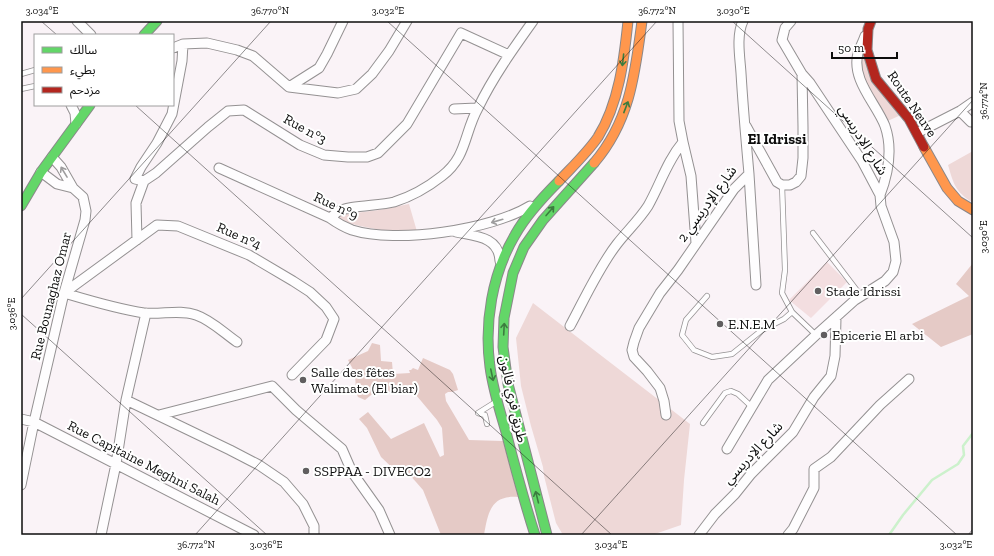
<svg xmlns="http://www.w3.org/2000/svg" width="994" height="556" viewBox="0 0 994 556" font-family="'Zilla Slab','Noto Sans Arabic',serif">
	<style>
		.green { fill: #eed8d7 }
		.forest { fill: #e5cac6 }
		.pitch { fill: #f3dee0 }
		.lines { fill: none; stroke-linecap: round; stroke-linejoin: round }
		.stream { stroke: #ccf1cc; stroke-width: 2.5 }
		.lane-casing { stroke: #949192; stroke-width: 6 }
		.street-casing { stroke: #949192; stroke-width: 11 }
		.fast-casing { stroke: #8a8789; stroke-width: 11 }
		.slow-casing { stroke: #8a8789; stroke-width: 11 }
		.jam-casing { stroke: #8a8789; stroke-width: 11 }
		.lane { stroke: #fefdfe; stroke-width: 4.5 }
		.street { stroke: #fefdfe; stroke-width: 9 }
		.fast { stroke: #63d668; stroke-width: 9 }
		.slow { stroke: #ff974d; stroke-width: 9 }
		.jam { stroke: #b3261e; stroke-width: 9 }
		.oneway { stroke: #3c7c3f }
		.oneway2 { stroke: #9e9d9e }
		.ticks { fill: none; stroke: #0d0d0d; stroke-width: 1; stroke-opacity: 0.45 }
		.poi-dot { fill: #605e5f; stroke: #fff; stroke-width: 1.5 }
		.labels { text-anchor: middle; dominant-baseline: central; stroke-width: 4; stroke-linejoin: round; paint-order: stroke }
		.street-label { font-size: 14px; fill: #0d0d0d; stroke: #fff }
		.poi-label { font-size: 14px; fill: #0d0d0d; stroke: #fff; text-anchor: start }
		.neighbourhood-label { font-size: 15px; font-weight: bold; fill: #0d0d0d; stroke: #fff }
		.neatline { fill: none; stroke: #0d0d0d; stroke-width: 1.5 }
		.ticks-label { font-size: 10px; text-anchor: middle; fill: #0d0d0d }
	</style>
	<rect width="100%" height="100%" fill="#faf3f7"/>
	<path class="green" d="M 860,51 L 901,115 L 883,123 L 863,85 Z
		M 973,151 L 973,203 C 955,191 954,185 948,165 Z
		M 409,204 L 418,235 C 391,232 366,228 340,221 L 339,217 L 340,215 L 379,210 Z
		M 533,303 L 690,424 L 684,480 L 681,525 L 652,535 L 563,535 L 556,523 L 544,476 L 543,467 L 531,426 L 521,386 L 516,338 Z"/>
	<path class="forest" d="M 973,263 L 973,334 L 941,347 L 912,324 L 969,296 L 956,284 Z
		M 372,343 L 380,345 L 381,361 L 392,362 L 393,374 L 410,373 L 409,370 L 411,370 L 413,368 L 418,370 L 423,358 L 450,370 L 453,374 L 458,390 L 452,392 L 448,392 L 445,394 L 446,401 L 469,440 L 503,441 L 518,497 C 491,495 488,512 484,535 L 441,535 L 423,490 L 409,474 L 402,477 L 381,457 L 367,428 L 359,419 L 368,412 L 391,439 L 424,423 L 440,457 L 444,455 L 442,428 L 437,420 L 416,395 L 412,393 L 376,391 L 365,400 L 358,397 L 356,392 L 355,373 L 348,360 L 368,351 Z"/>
	<path class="pitch" d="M 827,262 L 847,282 L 811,318 L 789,300 Z"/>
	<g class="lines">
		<path class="stream" d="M 889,535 L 903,515 L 932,480 L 958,464 L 964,455 L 963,446 L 973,433"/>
		<defs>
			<path id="lane" d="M 21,74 L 35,70
				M 21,89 L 35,86
				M 782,185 L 785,270 L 782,293 L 792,312 L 816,335
				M 813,233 L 862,297
				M 707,296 L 686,320 L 682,335 L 694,350 L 712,357 L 732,354 L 762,330 L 784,319 L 792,312
				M 703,423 L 725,393 L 731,391 L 738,394 L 752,407
				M 487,424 L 485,415 L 478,413 L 494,403"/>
			<path id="street" d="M 77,21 L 91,35
				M 865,36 C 863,42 860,47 858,53 C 851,80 876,103 885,126 C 893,149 888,174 880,195
				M 173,48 L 183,44 L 207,43 L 237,50 L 253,56 L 289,87 L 338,93 L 356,89 L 372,74 L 389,51 L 407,21
				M 289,87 L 319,68 L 327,54 L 343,21
				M 71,105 L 75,113 L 76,124
				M 454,109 L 477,108
				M 960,111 L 971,122
				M 746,126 L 777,182 L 782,185 L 790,185 L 796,182 L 801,176 L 803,158 L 803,127 L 802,74
				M 917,133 L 960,111 L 973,102
				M 683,142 L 691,176 L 696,243
				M 219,168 L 330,218 C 337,223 344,227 352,230 C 396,244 491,230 530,206
				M 41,172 L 57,184 L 73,188
				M 749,174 L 756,285
				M 144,181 L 156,173 L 208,127 L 228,111 L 244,110 L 300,145 L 324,155 L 348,157 L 367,157 L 378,153 L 407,124 L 461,33 L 509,55
				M 144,181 L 135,179 L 141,167 L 157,143 L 172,114 L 182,61 L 183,44
				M 330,218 C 333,216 335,214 337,212 C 349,205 379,206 394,202 C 410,197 428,187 442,176 C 467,157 464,133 478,108 C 493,77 513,49 533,21
				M 456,232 C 474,236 499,236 500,261
				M 137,240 L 136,203 L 144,181
				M 64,293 L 157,225 L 178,226 L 249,255 L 293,281 L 310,292 L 326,307 L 334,319 L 326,340 L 292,375
				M 64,293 C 91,301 117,309 144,313 C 161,315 180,309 196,315 C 211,320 224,333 237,342
				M 570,326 C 584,300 599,267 617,244 C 627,231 639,220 648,206 C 660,185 667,161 683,142 L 679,121 L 678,21
				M 126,400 L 230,450 L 259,465 L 284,482 L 303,504 L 314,526 L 314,535
				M 159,415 L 272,386 L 296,410 L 342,449 L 352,472 L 379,510 L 390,535
				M 666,415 L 664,401 L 660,388 L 647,371 L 634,357 L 632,350 L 634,342 L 639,328 L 660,293 L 678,270 L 734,189 L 749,174 C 746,140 743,107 741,73 C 740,57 736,36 743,21
				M 21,419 L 34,422 L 254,535
				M 727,449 L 768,380 L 816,335 L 855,300 L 885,281 L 893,272 L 896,261 L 894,242 L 881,206 L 880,195 L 862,161 L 810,83 L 802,74 L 782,40 L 785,28 L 791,21
				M 21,485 L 34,422 L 64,293 L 85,220 L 86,211 L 83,197 L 73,188 L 61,167 L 52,157
				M 101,535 L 116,464 L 126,400 L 146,313
				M 699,535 L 715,514 L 735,494 L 751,474 L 793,432 L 814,397 L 831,376 L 835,356 L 836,318
				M 788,535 L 793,529 L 814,488 L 814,469 L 831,457 L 880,405 L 909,379"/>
			<path id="fast" d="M 144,35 L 157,21
				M 21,206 L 41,172 L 90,105
				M 535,535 C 524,501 515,467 506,432 C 500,411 493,390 490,367 C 484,323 492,274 515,235 C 526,215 543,197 559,181
				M 547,535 L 508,384 L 503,347 L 504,318 L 513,273 L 524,247 L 543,220 L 594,163"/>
			<path id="slow" d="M 924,147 L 947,188 L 958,201 L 973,210
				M 594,163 C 630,121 635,74 642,21
				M 559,181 C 572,167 587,153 598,137 C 619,103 624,60 628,21"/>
			<path id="jam" d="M 871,21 L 868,29 L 867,50 L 876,79 L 909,119 L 924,147"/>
		</defs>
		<use href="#lane" class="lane-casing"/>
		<use href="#street" class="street-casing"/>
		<use href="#fast" class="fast-casing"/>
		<use href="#slow" class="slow-casing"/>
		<use href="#jam" class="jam-casing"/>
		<use href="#lane" class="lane"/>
		<use href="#street" class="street"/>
		<use href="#fast" class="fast"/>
		<use href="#slow" class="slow"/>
		<use href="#jam" class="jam"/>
	</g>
	<defs><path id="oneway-shaft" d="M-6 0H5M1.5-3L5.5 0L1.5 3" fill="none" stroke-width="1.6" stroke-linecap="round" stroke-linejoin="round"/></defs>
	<g class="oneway">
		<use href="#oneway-shaft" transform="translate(623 60) rotate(96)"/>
		<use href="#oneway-shaft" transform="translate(626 107) rotate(-69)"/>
		<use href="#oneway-shaft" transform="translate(550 211) rotate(-49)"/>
		<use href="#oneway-shaft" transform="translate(504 329) rotate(-87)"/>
		<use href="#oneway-shaft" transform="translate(492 375) rotate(78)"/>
		<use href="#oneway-shaft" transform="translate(537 497) rotate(-104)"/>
	</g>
	<g class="oneway2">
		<use href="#oneway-shaft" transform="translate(64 172) rotate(-121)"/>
		<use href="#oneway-shaft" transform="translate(497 221) rotate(164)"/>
	</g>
	<path class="ticks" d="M 41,21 L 57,35M 387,21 L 957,535M 732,21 L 973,238M 135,105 L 612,535M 21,299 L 271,21M 21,314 L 267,535M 195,535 L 657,21M 581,535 L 973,100M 968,535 L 973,529"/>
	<g class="poi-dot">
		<circle cx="818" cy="291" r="4"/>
		<circle cx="720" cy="324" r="4"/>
		<circle cx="824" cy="335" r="4"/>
		<circle cx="303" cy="380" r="4"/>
		<circle cx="306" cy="471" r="4"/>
	</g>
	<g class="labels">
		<g class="street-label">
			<text transform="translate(912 104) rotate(56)">Route Neuve</text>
			<text transform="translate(305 129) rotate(29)">Rue n°3</text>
			<text transform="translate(863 140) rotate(58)">شارع الإدريسي</text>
			<text transform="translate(707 204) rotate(-54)">شارع الإدريسي 2</text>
			<text transform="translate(336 206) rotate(25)">Rue n°9</text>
			<text transform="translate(239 236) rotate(24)">Rue n°4</text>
			<text transform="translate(51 296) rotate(-76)">Rue Bounaghaz Omar</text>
			<text transform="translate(513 399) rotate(78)">طريق فري فالون</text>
			<text transform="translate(753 453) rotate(-47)">شارع الإدريسي</text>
			<text transform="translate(144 463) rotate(27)">Rue Capitaine Meghni Salah</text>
		</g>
		<g class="poi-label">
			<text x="826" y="291">Stade Idrissi</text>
			<text x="728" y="324">E.N.E.M</text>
			<text x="832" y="335">Epicerie El arbi</text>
			<text x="311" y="372">Salle des fêtes<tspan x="311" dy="16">Walimate (El biar)</tspan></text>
			<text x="314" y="471">SSPPAA - DIVECO2</text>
		</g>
		<g class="neighbourhood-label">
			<text x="777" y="139">El Idrissi</text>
		</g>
	</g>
	<rect width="994" height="556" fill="none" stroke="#ffffff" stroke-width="44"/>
	<rect x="34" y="34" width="140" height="72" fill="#ffffff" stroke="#9e9e9e"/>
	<rect x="42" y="47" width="20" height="6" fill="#63d668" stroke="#9e9e9e"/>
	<text x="70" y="54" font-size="12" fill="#0d0d0d">سالك</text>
	<rect x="42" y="67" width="20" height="6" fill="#ff974d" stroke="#9e9e9e"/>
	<text x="70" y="74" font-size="12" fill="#0d0d0d">بطيء</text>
	<rect x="42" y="87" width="20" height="6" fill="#b3261e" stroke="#9e9e9e"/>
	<text x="70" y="94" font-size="12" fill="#0d0d0d">مزدحم</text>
	<path d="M832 52v6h65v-6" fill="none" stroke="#0d0d0d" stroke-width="2"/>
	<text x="838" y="52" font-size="12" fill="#0d0d0d" stroke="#ffffff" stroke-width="3" paint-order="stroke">50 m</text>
	<rect x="22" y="22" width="950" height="512" class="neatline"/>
	<g class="ticks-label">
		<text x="42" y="14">3.034°E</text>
		<text x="270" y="14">36.770°N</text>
		<text x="388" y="14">3.032°E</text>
		<text x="657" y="14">36.772°N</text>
		<text x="733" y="14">3.030°E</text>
		<text transform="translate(983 101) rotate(-90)" y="4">36.774°N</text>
		<text transform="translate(983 237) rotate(-90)" y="4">3.030°E</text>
		<text transform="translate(11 314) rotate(-90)" y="4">3.036°E</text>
		<text x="196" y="548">36.772°N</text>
		<text x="266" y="548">3.036°E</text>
		<text x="611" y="548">3.034°E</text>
		<text x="956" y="548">3.032°E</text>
	</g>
</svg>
